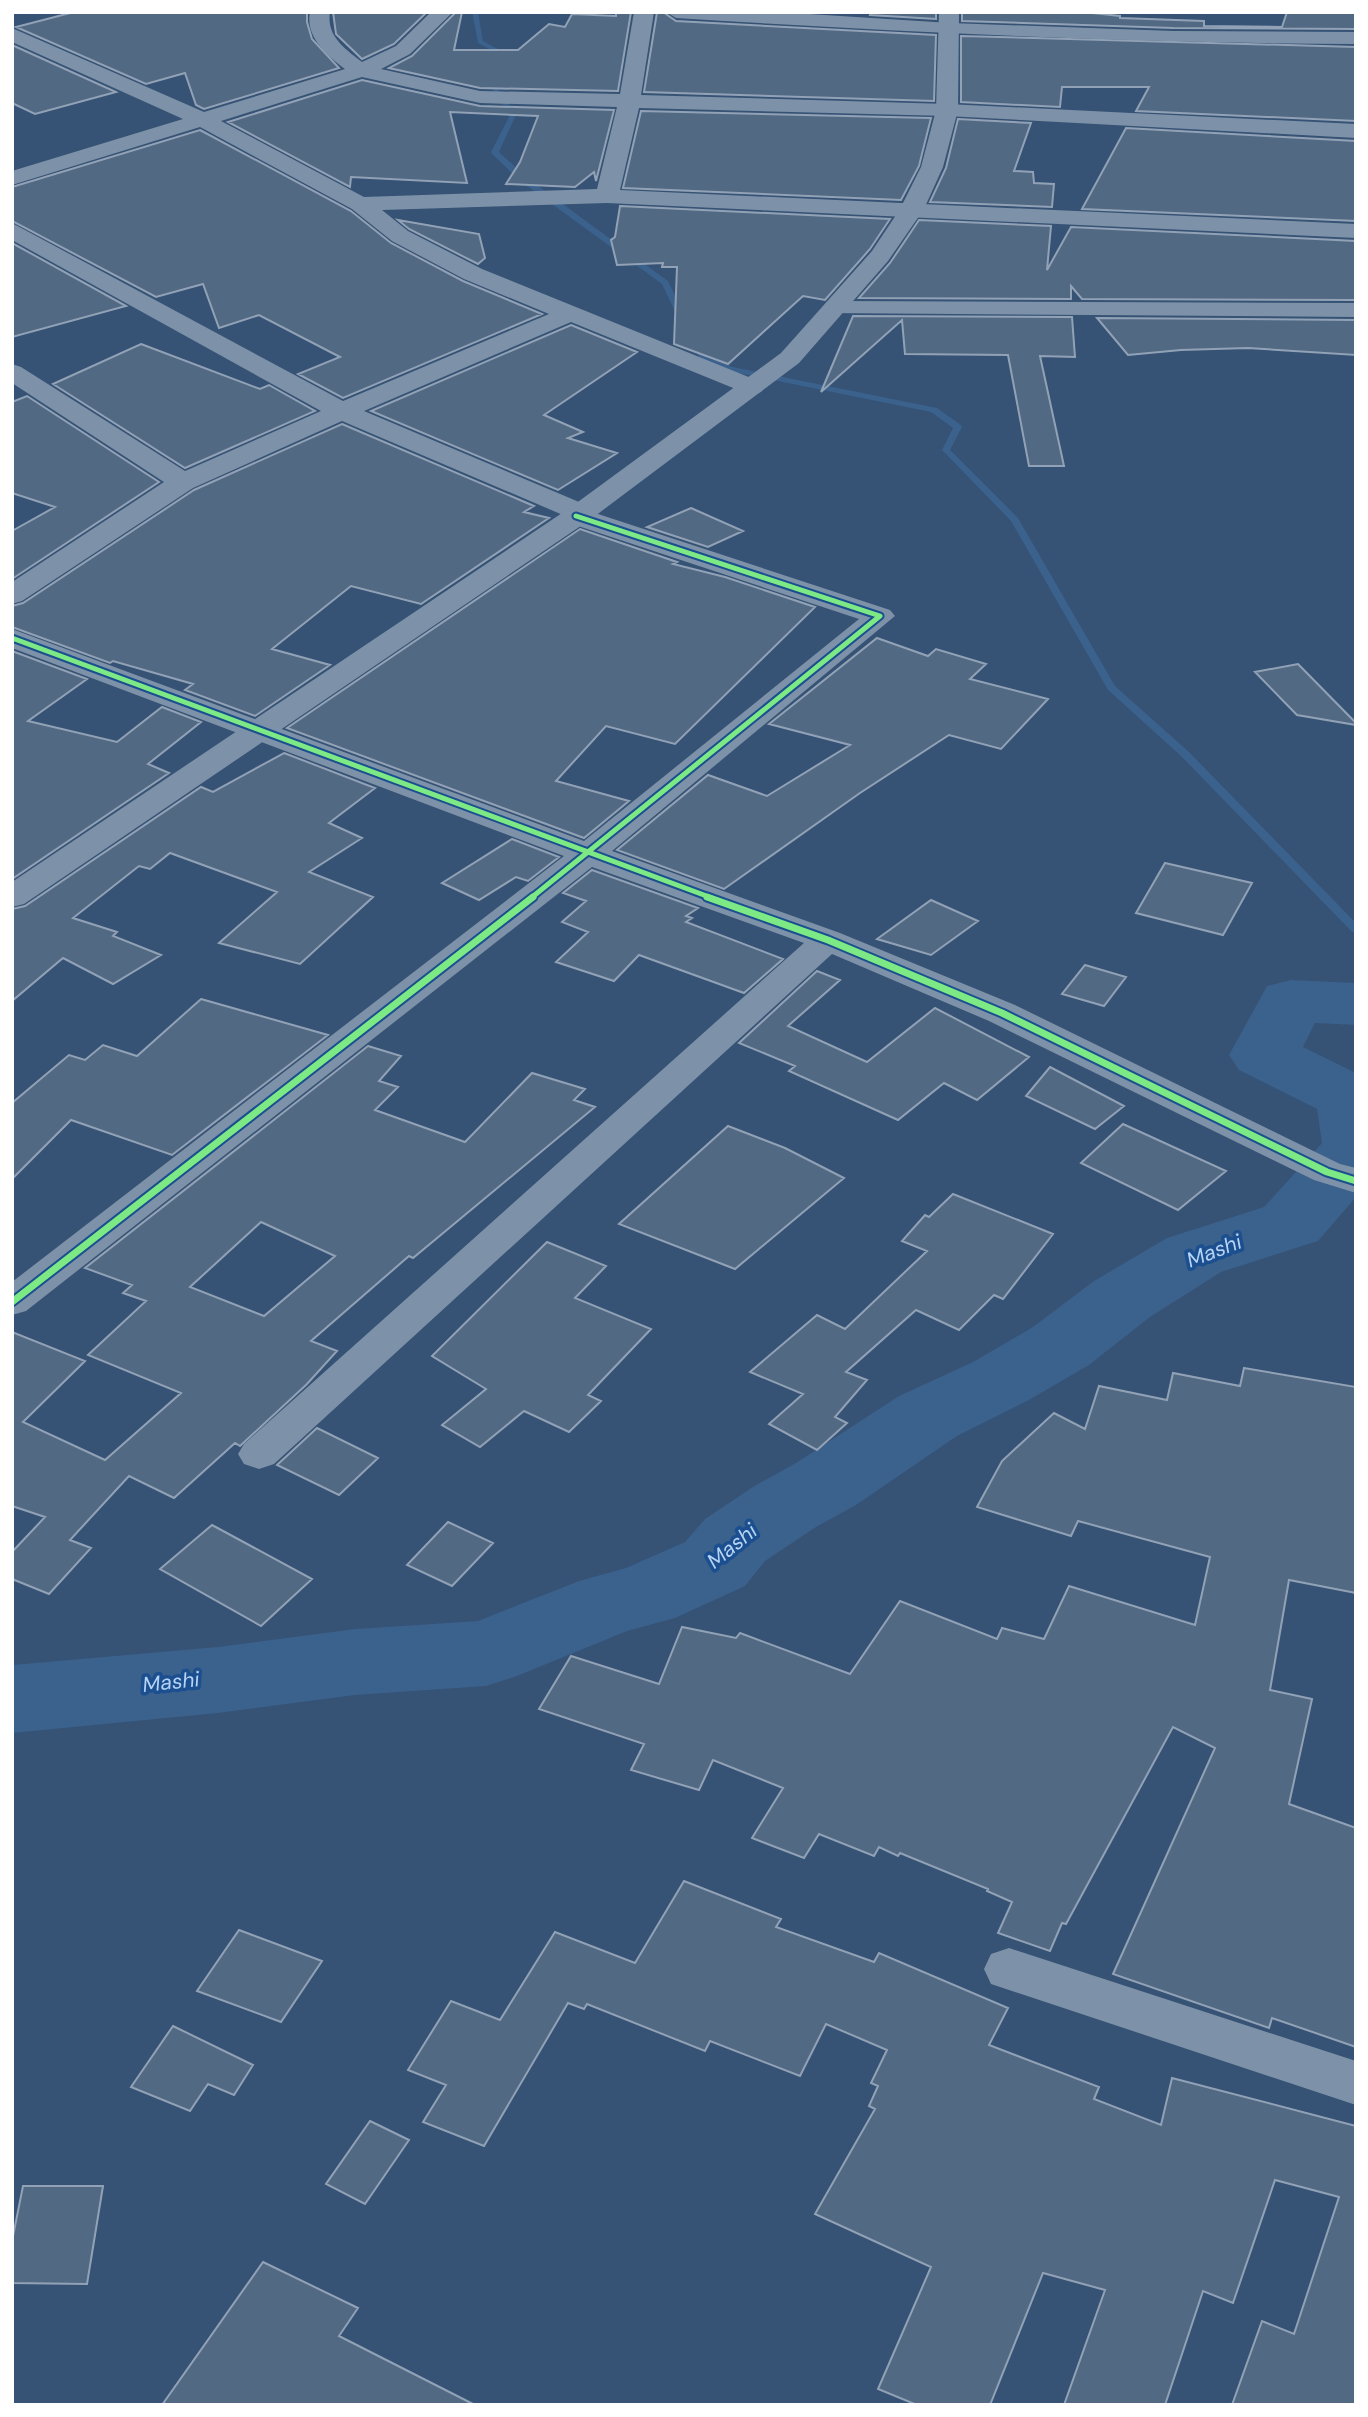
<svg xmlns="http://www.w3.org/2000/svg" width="1368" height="2417" viewBox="0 0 1368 2417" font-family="'DM Sans',sans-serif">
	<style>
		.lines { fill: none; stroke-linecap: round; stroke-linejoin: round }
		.stream { fill: #3b618d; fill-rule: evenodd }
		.river { fill: #3b618d; fill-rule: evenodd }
		.building { fill: #526984; stroke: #92a2b6; stroke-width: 2; fill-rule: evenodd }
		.minor { fill: #7d92a8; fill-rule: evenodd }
		.tertiary { fill: #7d92a8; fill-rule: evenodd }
		.cycleway-far1-casing { stroke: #1b4f8f; stroke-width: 9 }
		.cycleway-casing { stroke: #1b4f8f; stroke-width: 11 }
		.cycleway-far1 { stroke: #7ce984; stroke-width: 5 }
		.cycleway { stroke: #7ce984; stroke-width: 7 }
		.labels { text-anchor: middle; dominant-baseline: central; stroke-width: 7; stroke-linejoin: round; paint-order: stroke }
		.water-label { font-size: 21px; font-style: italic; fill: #b5d3f5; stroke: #1b4f8f }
	</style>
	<rect width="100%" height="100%" fill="#365274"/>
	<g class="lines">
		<path class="stream" d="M 472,12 L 478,12 L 483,41 L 511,56 L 511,58 L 507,58 L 478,43 Z
			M 500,75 L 503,77 L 496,86 L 516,115 L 499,152 L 526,177 L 668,281 L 686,318 L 685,320 L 678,318 L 662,284 L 520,181 L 492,154 L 491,152 L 510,115 L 490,86 Z
			M 691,339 L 697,339 L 708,358 L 733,367 L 937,408 L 961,425 L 962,427 L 950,450 L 1018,518 L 1115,686 L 1189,752 L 1356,923 L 1356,933 L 1352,932 L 1181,756 L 1108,690 L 1011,521 L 942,450 L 953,428 L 931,412 L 728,371 L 702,362 L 690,341 Z"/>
		<path class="river" d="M 1291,980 L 1356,983 L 1356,1025 L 1315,1023 L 1303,1047 L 1356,1073 L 1356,1197 L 1318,1241 L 1221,1272 L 1150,1317 L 1089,1365 L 1029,1400 L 957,1436 L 856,1505 L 816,1527 L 765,1561 L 745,1586 L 675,1618 L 627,1631 L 517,1676 L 486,1686 L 355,1695 L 218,1713 L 12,1733 L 12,1665 L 218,1647 L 355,1629 L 478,1621 L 579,1581 L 626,1568 L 685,1542 L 705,1519 L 756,1485 L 796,1463 L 899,1396 L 973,1362 L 1033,1327 L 1094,1281 L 1167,1238 L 1264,1207 L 1322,1143 L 1317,1109 L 1239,1070 L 1229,1055 L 1267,986 Z"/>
	</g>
	<path class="building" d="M 74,12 L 307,12 L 307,22 L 312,39 L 339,68 L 204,109 L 196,105 L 185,73 L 146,84 L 16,27 Z
		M 333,12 L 427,12 L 394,44 L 362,59 L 336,34 Z
		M 456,12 L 462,12 L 454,50 L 518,50 L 549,24 L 565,27 L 572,14 L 616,16 L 616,12 L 631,12 L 618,91 L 480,88 L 389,68 L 412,56 Z
		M 657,12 L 663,12 L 676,21 L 936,35 L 934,101 L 644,92 Z
		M 871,12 L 936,12 L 936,19 L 870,15 Z
		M 962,12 L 1083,12 L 1120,16 L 1120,18 L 1204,21 L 1204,26 L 1282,27 L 1287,12 L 1356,12 L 1356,29 L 1173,28 L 962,21 Z
		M 961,36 L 1356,47 L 1356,121 L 1136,111 L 1149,87 L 1062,87 L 1060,107 L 961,102 Z
		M 12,45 L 116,92 L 35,114 L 12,103 Z
		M 362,80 L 480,106 L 614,110 L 596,181 L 594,172 L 575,187 L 506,184 L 520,162 L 538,116 L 450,112 L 467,183 L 351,177 L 350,187 L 228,122 Z
		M 641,111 L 931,118 L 919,166 L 901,200 L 623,188 Z
		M 958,119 L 1031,123 L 1014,171 L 1033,172 L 1034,183 L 1054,184 L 1052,207 L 930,202 L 946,168 Z
		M 1126,128 L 1356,141 L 1356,221 L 1082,209 Z
		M 200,130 L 351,211 L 391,243 L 463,281 L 542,314 L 343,398 L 298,374 L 340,357 L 259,315 L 219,328 L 203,284 L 156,297 L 12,221 L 12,187 Z
		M 620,206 L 890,219 L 870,249 L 825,300 L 803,296 L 728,364 L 674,344 L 677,267 L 662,267 L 663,263 L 617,265 L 611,240 L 615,237 Z
		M 398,220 L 479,234 L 485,258 L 478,264 L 409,229 Z
		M 919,220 L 1051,226 L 1047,270 L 1071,227 L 1356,241 L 1356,300 L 1082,299 L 1071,286 L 1071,299 L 859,298 L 890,263 Z
		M 12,243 L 126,306 L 12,337 Z
		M 853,316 L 1072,317 L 1075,357 L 1040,356 L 1064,466 L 1029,466 L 1008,355 L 905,354 L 902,320 L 821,392 Z
		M 1097,318 L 1356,320 L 1356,355 L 1248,348 L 1181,350 L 1128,355 Z
		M 571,325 L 637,352 L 544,415 L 583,432 L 568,438 L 617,453 L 558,490 L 371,411 Z
		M 141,344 L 260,389 L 269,385 L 315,411 L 185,468 L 53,384 Z
		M 27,396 L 159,482 L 12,579 L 12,531 L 55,507 L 12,493 L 12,402 Z
		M 342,424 L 534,506 L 524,512 L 549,518 L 421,604 L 351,586 L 272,649 L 330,665 L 255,716 L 185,690 L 193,684 L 113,661 L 110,663 L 12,627 L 12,606 L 23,603 L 194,490 Z
		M 691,508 L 743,531 L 708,547 L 647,527 Z
		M 580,529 L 677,562 L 673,564 L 725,577 L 815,607 L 675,744 L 606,726 L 556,781 L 629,801 L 584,838 L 287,728 Z
		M 877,638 L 928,656 L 936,649 L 986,664 L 970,679 L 1048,699 L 1001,749 L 949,735 L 860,793 L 724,889 L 617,850 L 708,775 L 767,796 L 850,745 L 769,724 Z
		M 12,651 L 87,679 L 28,721 L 117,742 L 162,707 L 201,722 L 148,764 L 169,773 L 12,879 Z
		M 1298,664 L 1356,723 L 1356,725 L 1297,715 L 1255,672 Z
		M 284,753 L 375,788 L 329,823 L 362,838 L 309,872 L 373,897 L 300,964 L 219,943 L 277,892 L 170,853 L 150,869 L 139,866 L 73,918 L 117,932 L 113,936 L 161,955 L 113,984 L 63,958 L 12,1001 L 12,909 L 25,906 L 201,787 L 213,792 Z
		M 512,839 L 559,857 L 528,881 L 516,877 L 479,900 L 442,883 Z
		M 1165,863 L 1252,883 L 1223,935 L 1136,913 Z
		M 592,870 L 698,908 L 686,916 L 692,918 L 686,922 L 783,959 L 744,993 L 639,955 L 614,981 L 556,962 L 588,932 L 562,922 L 586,901 L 563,893 Z
		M 931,900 L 978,921 L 931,955 L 877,939 Z
		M 1085,965 L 1126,977 L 1104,1006 L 1062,994 Z
		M 817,971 L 840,980 L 788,1026 L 867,1062 L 935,1008 L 1029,1057 L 977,1100 L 944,1083 L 898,1120 L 789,1071 L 795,1066 L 739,1043 Z
		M 201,999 L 328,1035 L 172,1155 L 71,1120 L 12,1179 L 12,1103 L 69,1055 L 85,1060 L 103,1045 L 137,1056 Z
		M 368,1046 L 401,1056 L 379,1081 L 398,1087 L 375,1110 L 465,1142 L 532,1073 L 585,1089 L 574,1100 L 595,1107 L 413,1258 L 409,1256 L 311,1341 L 337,1351 L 307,1384 L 240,1446 L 235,1443 L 174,1498 L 129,1476 L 70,1540 L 91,1548 L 49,1594 L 12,1579 L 12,1552 L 45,1517 L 12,1506 L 12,1332 L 85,1361 L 23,1422 L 105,1460 L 181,1393 L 88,1355 L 146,1301 L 123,1293 L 132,1285 L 85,1268 ZM 261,1222 L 335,1256 L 264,1316 L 190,1287 Z
		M 1050,1067 L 1124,1106 L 1095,1129 L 1026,1096 Z
		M 1123,1124 L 1226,1171 L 1178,1210 L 1081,1163 Z
		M 728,1126 L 785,1148 L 844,1178 L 735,1269 L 619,1224 Z
		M 953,1194 L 1053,1234 L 1003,1299 L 994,1295 L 959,1330 L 916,1310 L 846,1372 L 867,1380 L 835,1417 L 847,1423 L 817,1450 L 769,1424 L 803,1394 L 750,1372 L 817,1315 L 845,1329 L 927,1251 L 902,1241 L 925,1215 L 929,1217 Z
		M 547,1242 L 606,1266 L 575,1298 L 651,1329 L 588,1395 L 601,1401 L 569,1432 L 524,1411 L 480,1447 L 442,1425 L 486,1389 L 432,1356 Z
		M 1244,1368 L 1356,1387 L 1356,1593 L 1289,1580 L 1270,1690 L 1312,1699 L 1289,1804 L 1356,1828 L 1356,2047 L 1272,2018 L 1269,2028 L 1113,1974 L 1215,1748 L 1173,1727 L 1066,1924 L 1062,1923 L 1050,1951 L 998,1933 L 1012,1902 L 987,1891 L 988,1889 L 900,1853 L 898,1856 L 879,1847 L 874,1856 L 819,1834 L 804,1858 L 752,1838 L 783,1788 L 713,1760 L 699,1790 L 631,1770 L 644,1744 L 539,1709 L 571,1656 L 659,1684 L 682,1627 L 736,1638 L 740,1633 L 850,1674 L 900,1601 L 997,1639 L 1002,1628 L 1044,1639 L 1069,1586 L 1195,1625 L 1210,1557 L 1078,1521 L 1071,1536 L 977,1507 L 1002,1461 L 1054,1413 L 1085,1429 L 1099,1386 L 1167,1400 L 1173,1373 L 1240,1386 Z
		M 317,1428 L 378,1458 L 339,1495 L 277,1465 Z
		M 448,1522 L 493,1543 L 452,1586 L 407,1565 Z
		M 212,1525 L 312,1579 L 261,1626 L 160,1569 Z
		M 684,1881 L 781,1919 L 776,1927 L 874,1962 L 879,1953 L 1008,2008 L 989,2045 L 1099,2087 L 1094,2099 L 1161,2125 L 1172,2078 L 1356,2126 L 1356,2405 L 1232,2405 L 1262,2321 L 1294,2334 L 1339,2197 L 1275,2180 L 1233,2303 L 1203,2291 L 1165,2405 L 1064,2405 L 1105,2290 L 1043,2273 L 990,2405 L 917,2405 L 878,2389 L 931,2267 L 815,2214 L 875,2109 L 869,2106 L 878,2086 L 871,2083 L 887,2050 L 826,2024 L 800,2076 L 710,2041 L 705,2051 L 587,2004 L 584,2009 L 568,2003 L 484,2146 L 423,2122 L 446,2085 L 408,2070 L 451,2001 L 500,2020 L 555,1932 L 635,1963 Z
		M 239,1930 L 322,1961 L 281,2022 L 197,1991 Z
		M 173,2026 L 253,2065 L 234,2095 L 208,2084 L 190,2111 L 131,2087 Z
		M 370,2121 L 409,2140 L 365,2204 L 326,2184 Z
		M 23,2186 L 103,2186 L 87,2284 L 12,2283 L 12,2241 Z
		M 263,2262 L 358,2308 L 339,2336 L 475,2405 L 162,2405 Z"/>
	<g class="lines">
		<path class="minor" d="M 310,12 L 330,12 C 326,36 345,49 362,62 L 396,46 L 431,12 L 453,12 L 410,54 L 381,69 L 480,91 L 620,94 L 634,12 L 654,12 L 641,95 L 947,104 L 1356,124 L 1356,138 L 947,116 L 639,108 L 620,190 L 1356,224 L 1356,238 L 607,203 L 382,210 L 408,231 L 482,269 L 761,382 L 765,387 L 761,392 L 752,395 L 743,392 L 571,322 L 364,411 L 591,507 L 595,513 L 890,610 L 895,616 L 612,851 L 840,933 L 1015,1005 L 1340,1164 L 1356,1168 L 1356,1193 L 1314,1180 L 989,1021 L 832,954 L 274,1464 L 259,1469 L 244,1464 L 238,1454 L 244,1444 L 804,943 L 592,867 L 26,1311 L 12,1315 L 12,1282 L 564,856 L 12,648 L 12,629 L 584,841 L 859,619 L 566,522 L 563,515 L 342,421 L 193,488 L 22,601 L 12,604 L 12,582 L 164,482 L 12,383 L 12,364 L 21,367 L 185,471 L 321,411 L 12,240 L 12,223 L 343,401 L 549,314 L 464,279 L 392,241 L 352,209 L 200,127 L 12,185 L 12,171 L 183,119 L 12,42 L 12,28 L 204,112 L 345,69 C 327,55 305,37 310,12 ZM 362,77 L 480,103 L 617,107 L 597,189 L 364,197 L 221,121 Z
			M 666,12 L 778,12 L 950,23 L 1173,31 L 1356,32 L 1356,44 C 1129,43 903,32 676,18 Z
			M 835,301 L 1356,303 L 1356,317 L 826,313 L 823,308 L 826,303 Z
			M 1009,1948 L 1356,2061 L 1356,2105 L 991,1984 L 984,1969 L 991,1954 Z"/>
		<path class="tertiary" d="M 939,12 L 959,12 L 958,110 L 943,167 L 924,209 L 888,261 L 799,363 L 591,519 L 24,904 L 12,907 L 12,882 L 571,507 L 781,353 L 872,251 L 900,209 L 921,167 L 936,110 Z"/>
		<defs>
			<path id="cycleway-far1" d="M 12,638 L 712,898
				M 531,898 L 880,616 L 576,516"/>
			<path id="cycleway" d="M 707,897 L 828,940 L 1002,1013 L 1327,1172 L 1356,1181
				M 12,1302 L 533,897"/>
		</defs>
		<use href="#cycleway-far1" class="cycleway-far1-casing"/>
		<use href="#cycleway" class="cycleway-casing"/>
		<use href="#cycleway-far1" class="cycleway-far1"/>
		<use href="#cycleway" class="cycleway"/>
	</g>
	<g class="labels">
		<g class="water-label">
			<text transform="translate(1214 1251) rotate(-21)">Mashi</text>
			<text transform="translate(732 1546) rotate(-39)">Mashi</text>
			<text transform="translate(171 1682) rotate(-6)">Mashi</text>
		</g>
	</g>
	<rect width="1368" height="2417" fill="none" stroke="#ffffff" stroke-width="28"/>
</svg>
